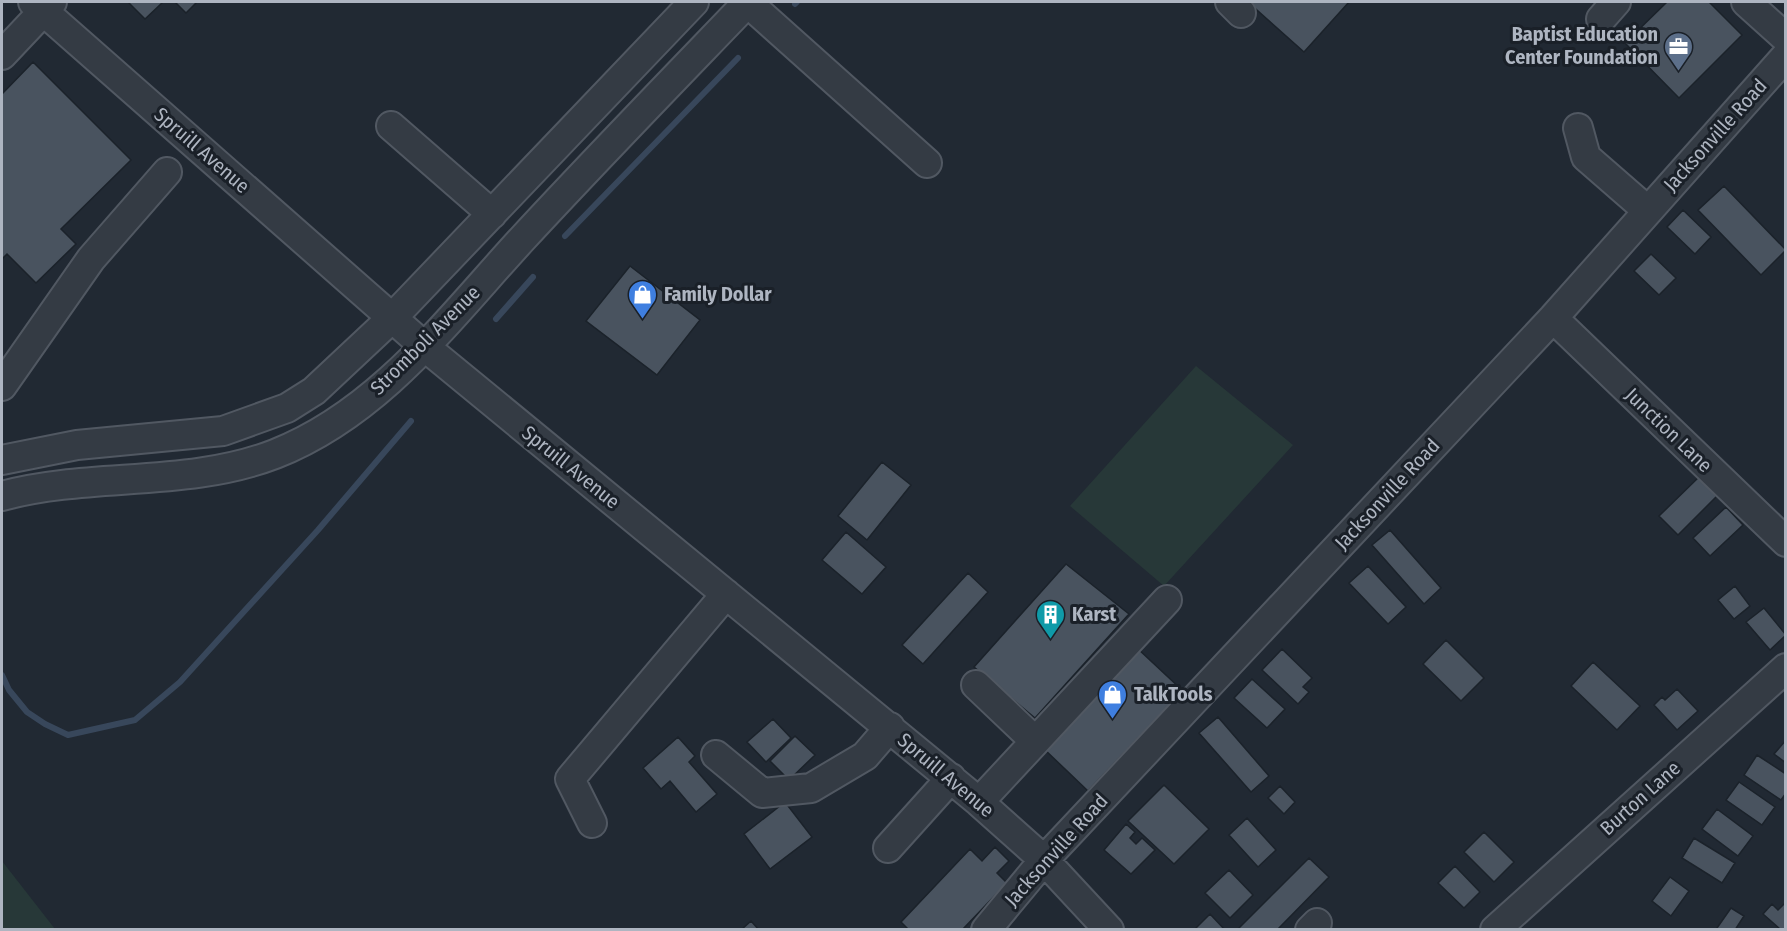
<svg xmlns="http://www.w3.org/2000/svg" width="1787" height="931" viewBox="0 0 1787 931" font-family="'Fira Sans Condensed',sans-serif">
	<style>
		.green { fill: #273838 }
		.lines { fill: none; stroke-linecap: round; stroke-linejoin: round }
		.stream { stroke: #38475b; stroke-width: 6 }
		.building { fill: #49535f; stroke: #1b222a; stroke-width: 1.5 }
		.minor-casing { stroke: #515862; stroke-width: 32 }
		.minor { stroke: #343b44; stroke-width: 28 }
		.labels { text-anchor: middle; dominant-baseline: central; stroke-width: 6; stroke-linejoin: round; paint-order: stroke }
		.poi-label { font-size: 20px; font-weight: bold; fill: #aeb5c1; stroke: #1a2028; text-anchor: start }
		.street-label { font-size: 20px; fill: #aeb5c1; stroke: #1a2028 }
	</style>
	<rect width="100%" height="100%" fill="#212933"/>
	<path class="green" d="M 1196,366 L 1293,445 L 1164,586 L 1070,506 Z
		M 2,861 L 55,929 L 3,929 Z"/>
	<g class="lines">
		<path class="stream" d="M 795,4 L 797,2
			M 565,236 L 738,58
			M 496,319 L 533,277
			M 2,675 L 9,690 L 27,712 L 45,724 L 68,735 L 135,720 L 180,682 L 318,530 L 411,421"/>
	</g>
	<path class="building" d="M 128,2 L 163,2 L 145,19 Z
		M 175,2 L 197,2 L 186,13 Z
		M 1248,2 L 1349,2 L 1304,52 Z
		M 1667,2 L 1709,2 L 1742,35 L 1679,98 L 1625,43 Z
		M 33,62 L 131,160 L 61,229 L 76,244 L 36,283 L 7,254 L 2,259 L 2,94 Z
		M 1724,186 L 1786,250 L 1761,275 L 1698,210 Z
		M 1683,210 L 1711,237 L 1695,254 L 1667,227 Z
		M 1651,254 L 1676,278 L 1659,295 L 1634,271 Z
		M 630,266 L 700,320 L 657,375 L 586,321 Z
		M 882,462 L 911,485 L 867,540 L 838,516 Z
		M 1701,475 L 1720,493 L 1678,535 L 1659,516 Z
		M 1726,507 L 1743,525 L 1710,556 L 1693,538 Z
		M 1390,530 L 1441,588 L 1424,604 L 1372,545 Z
		M 846,532 L 886,567 L 862,594 L 822,560 Z
		M 1066,564 L 1129,614 L 1035,718 L 974,667 Z
		M 1368,566 L 1406,607 L 1388,624 L 1349,583 Z
		M 968,573 L 988,592 L 923,664 L 902,645 Z
		M 1735,586 L 1750,606 L 1734,619 L 1718,600 Z
		M 1764,608 L 1786,635 L 1770,650 L 1746,622 Z
		M 1446,640 L 1484,678 L 1461,701 L 1423,664 Z
		M 1137,648 L 1183,691 L 1088,791 L 1043,748 Z
		M 1282,649 L 1312,678 L 1303,687 L 1309,692 L 1298,704 L 1262,670 Z
		M 1593,662 L 1640,706 L 1617,730 L 1571,686 Z
		M 1252,679 L 1285,709 L 1267,728 L 1234,698 Z
		M 1677,689 L 1698,711 L 1677,730 L 1654,705 L 1662,697 L 1665,700 Z
		M 1218,717 L 1269,776 L 1251,792 L 1199,733 Z
		M 773,719 L 791,738 L 766,762 L 747,742 Z
		M 795,736 L 815,755 L 789,780 L 770,761 Z
		M 678,737 L 695,756 L 689,762 L 717,794 L 696,812 L 670,781 L 661,789 L 643,768 Z
		M 1786,740 L 1786,763 L 1774,754 Z
		M 1757,755 L 1786,774 L 1786,793 L 1781,800 L 1744,775 Z
		M 1739,782 L 1775,807 L 1762,825 L 1726,800 Z
		M 1164,785 L 1209,829 L 1174,864 L 1128,821 Z
		M 1280,786 L 1295,802 L 1284,814 L 1268,798 Z
		M 785,802 L 812,837 L 770,869 L 744,834 Z
		M 1717,809 L 1753,836 L 1738,856 L 1702,829 Z
		M 1247,818 L 1276,850 L 1258,867 L 1229,835 Z
		M 1126,824 L 1135,832 L 1130,838 L 1136,844 L 1142,838 L 1155,850 L 1131,874 L 1104,850 Z
		M 1484,832 L 1514,862 L 1494,882 L 1464,852 Z
		M 1694,838 L 1735,863 L 1722,883 L 1682,858 Z
		M 995,847 L 1009,861 L 997,873 L 1007,883 L 962,930 L 909,930 L 901,922 L 970,849 L 982,861 Z
		M 1309,858 L 1329,877 L 1277,930 L 1237,930 Z
		M 1455,866 L 1480,892 L 1464,908 L 1438,883 Z
		M 1229,870 L 1253,895 L 1230,918 L 1205,893 Z
		M 1670,877 L 1689,891 L 1671,916 L 1652,901 Z
		M 1786,902 L 1786,930 L 1781,930 L 1763,914 L 1772,904 L 1778,910 Z
		M 1731,908 L 1744,916 L 1735,930 L 1719,930 L 1717,928 Z
		M 1210,914 L 1225,930 L 1194,930 Z
		M 751,921 L 759,930 L 741,930 Z"/>
	<g class="lines">
		<defs>
			<path id="minor" d="M 33,2 L 424,346 L 979,802 L 1044,860 L 1109,930
				M 747,2 L 927,163
				M 1230,2 L 1241,13
				M 1746,2 L 1786,38
				M 1601,19 L 1616,2
				M 2,55 L 52,2
				M 391,126 L 492,214
				M 1578,128 L 1586,157 L 1648,211
				M 1553,318 L 1786,542
				M 2,386 L 91,259 L 167,172
				M 2,460 L 77,445 L 223,431 L 287,408 L 314,391 L 393,317 L 694,2
				M 2,496 C 91,472 187,488 275,454 C 380,413 450,317 524,237 C 598,157 673,80 748,2
				M 976,685 L 1035,741
				M 716,755 L 762,793 L 811,788 L 865,756 L 890,727
				M 979,802 L 1167,600
				M 592,823 L 570,779 L 726,594
				M 888,848 L 951,778
				M 986,930 L 1044,860 L 1553,318 L 1786,56
				M 1310,930 L 1317,923
				M 1495,930 L 1786,668"/>
		</defs>
		<use href="#minor" class="minor-casing"/>
		<use href="#minor" class="minor"/>
	</g>
	<defs>
		<symbol id="office-pin" viewBox="-11 -11 22 30"><path d="M0 17L-7.5 6A9.5 9.5 0 1 1 7.5 6Z" fill="#5c6f8a" stroke="#1a2028"/><path d="M-6-3h4V-5.5h4V-3h4V5H-6ZM-1-4.5V-3h2v-1.5ZM-6 0V1H6V0Z" fill="#fff"/></symbol>
		<symbol id="shop-pin" viewBox="-11 -11 22 30"><path d="M0 17L-7.5 6A9.5 9.5 0 1 1 7.5 6Z" fill="#3f7fe0" stroke="#1a2028"/><path d="M-5-2.5h2.3a2.7 3.5 0 0 1 5.4 0H5L5.5 6h-11ZM-1.5-2.5h3a1.5 2.3 0 0 0-3 0Z" fill="#fff"/></symbol>
		<symbol id="building-pin" viewBox="-11 -11 22 30"><path d="M0 17L-7.5 6A9.5 9.5 0 1 1 7.5 6Z" fill="#0f9aa8" stroke="#1a2028"/><path d="M-4-6H4V6H1V3H-1V6H-4ZM-2.5-4.3h1.7v1.8h-1.7ZM.8-4.3h1.7v1.8H.8ZM-2.5-1h1.7V.8h-1.7ZM.8-1h1.7V.8H.8Z" fill="#fff"/></symbol>
	</defs>
	<g fill-rule="evenodd">
		<use href="#office-pin" x="1662" y="30" width="33" height="45"/>
		<use href="#shop-pin" x="626" y="278" width="33" height="45"/>
		<use href="#building-pin" x="1034" y="598" width="33" height="45"/>
		<use href="#shop-pin" x="1096" y="678" width="33" height="45"/>
	</g>
	<g class="labels">
		<g class="poi-label">
			<text x="1658" y="34" text-anchor="end">Baptist Education<tspan x="1658" dy="23">Center Foundation</tspan></text>
			<text x="664" y="294">Family Dollar</text>
			<text x="1072" y="614">Karst</text>
			<text x="1134" y="694">TalkTools</text>
		</g>
		<g class="street-label">
			<text transform="translate(1715 135) rotate(-48)">Jacksonville Road</text>
			<text transform="translate(202 150) rotate(41)">Spruill Avenue</text>
			<text transform="translate(425 340) rotate(-45)">Stromboli Avenue</text>
			<text transform="translate(1669 430) rotate(44)">Junction Lane</text>
			<text transform="translate(571 467) rotate(39)">Spruill Avenue</text>
			<text transform="translate(1387 494) rotate(-47)">Jacksonville Road</text>
			<text transform="translate(946 775) rotate(40)">Spruill Avenue</text>
			<text transform="translate(1640 798) rotate(-42)">Burton Lane</text>
			<text transform="translate(1056 850) rotate(-48)">Jacksonville Road</text>
		</g>
	</g>
	<rect width="1787" height="931" fill="none" stroke="#aeb5c1" stroke-width="6"/>
</svg>
